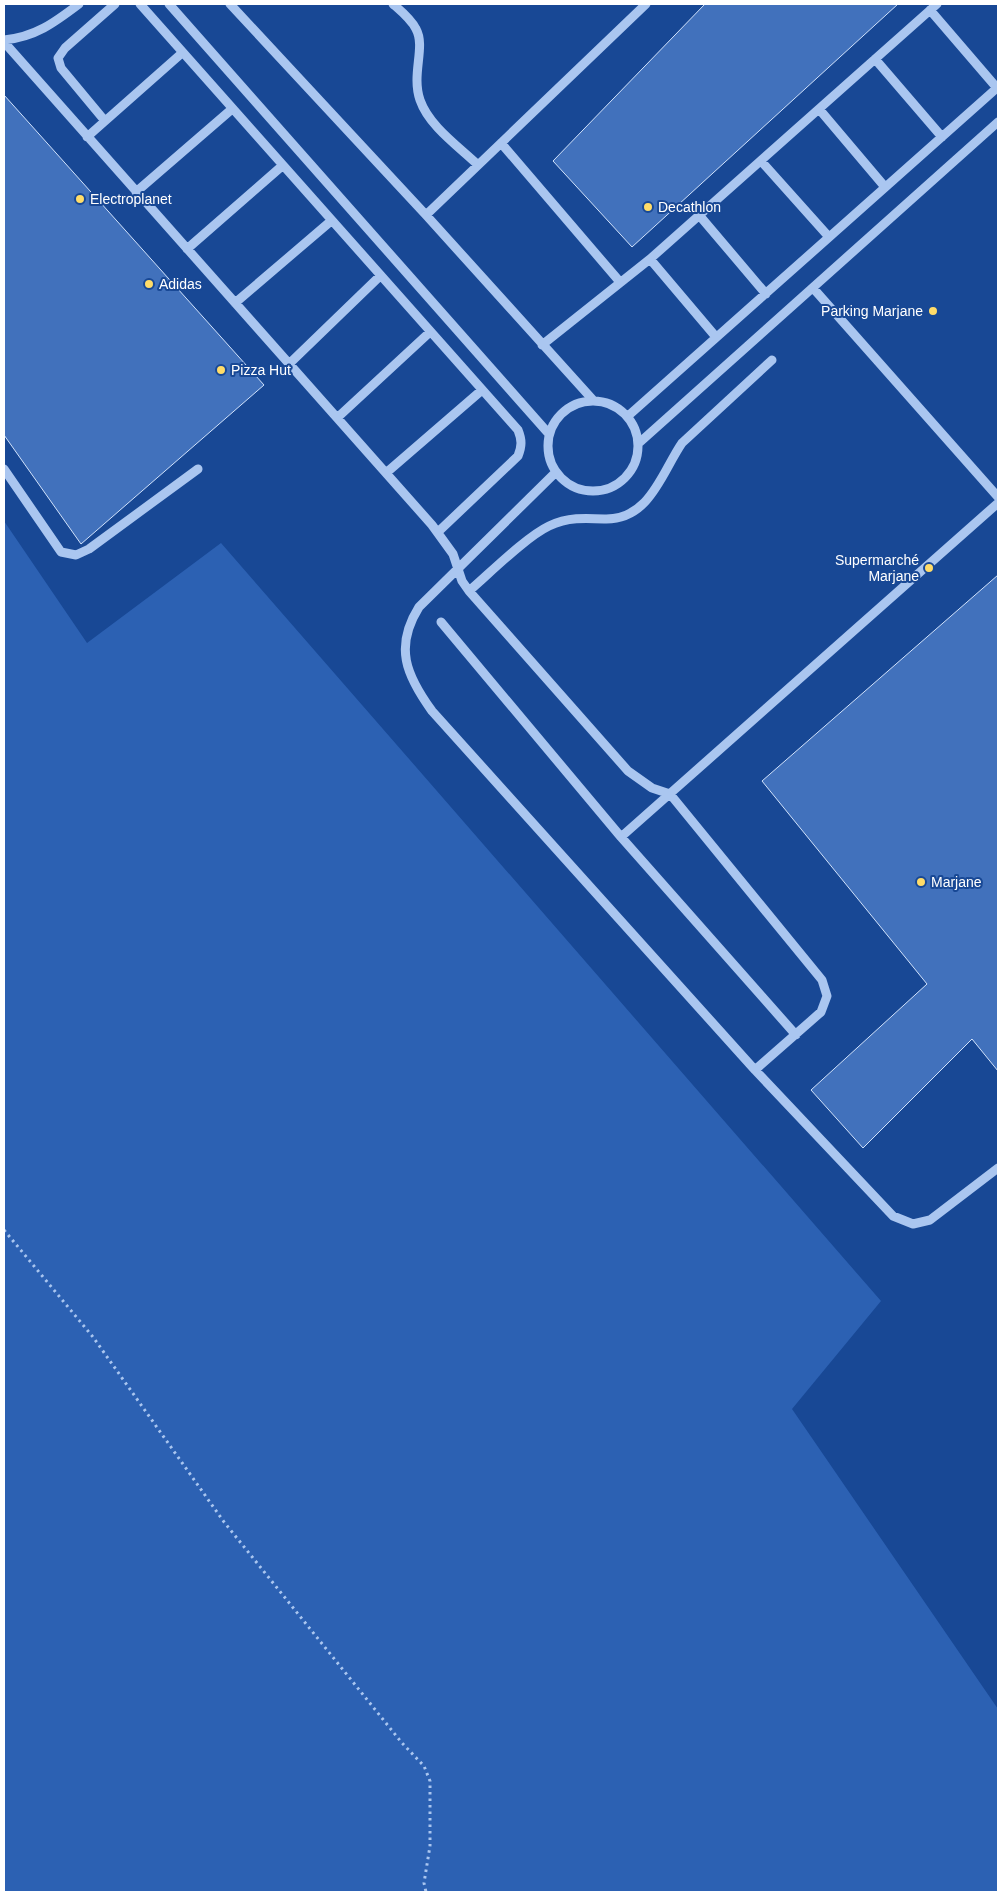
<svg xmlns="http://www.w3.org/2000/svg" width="1002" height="1896" viewBox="0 0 1002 1896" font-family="Helvetica,sans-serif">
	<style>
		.green { fill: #2c61b3 }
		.building { fill: #4171bc; stroke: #d1e2fb }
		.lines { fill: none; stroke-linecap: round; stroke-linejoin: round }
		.path { stroke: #aac6f0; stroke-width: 3; stroke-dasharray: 2.5 4; stroke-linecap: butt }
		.minor { stroke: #aac6f0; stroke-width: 9 }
		.poi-dot { fill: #ffdc69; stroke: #184895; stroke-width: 2 }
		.labels { text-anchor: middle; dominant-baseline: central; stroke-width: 4; stroke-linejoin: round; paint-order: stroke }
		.poi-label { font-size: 14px; fill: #fff; stroke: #184895; text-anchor: start }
	</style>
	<rect width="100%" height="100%" fill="#184895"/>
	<path class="green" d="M 4,521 L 87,643 L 221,543 L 881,1301 L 792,1409 L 998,1709 L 998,1892 L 4,1892 Z"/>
	<path class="building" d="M 705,4 L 898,4 L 632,247 L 553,161 Z
		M 4,95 L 264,385 L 81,544 L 4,435 Z
		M 998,575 L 998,1071 L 972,1039 L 863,1148 L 811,1090 L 927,984 L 762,781 Z"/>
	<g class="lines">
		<path class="path" d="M 4,1230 L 93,1337 L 224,1522 L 402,1743 L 424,1766 L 430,1781 L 430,1846 L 424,1883 L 426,1892"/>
		<path class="minor" d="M 140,4 L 518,430 C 522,440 522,446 518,456 L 438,532
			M 169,4 L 549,434
			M 230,4 L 426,215 L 593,400
			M 393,4 C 401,11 411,19 416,29 C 426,47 411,74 420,100 C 429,126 458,146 478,165
			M 930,10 L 997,88
			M 4,40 C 35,37 54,23 79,4
			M 4,42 L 432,525 L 453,554 L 462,581 L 469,591 L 628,771 L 652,788 L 670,794 L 822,980 L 827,996 L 821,1012 L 755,1070
			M 875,59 L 942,137
			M 819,109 L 885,187
			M 105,121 L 61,68 L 58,58 L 65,48 L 115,4
			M 87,137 L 182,53
			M 501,143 L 620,282
			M 761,161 L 829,237
			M 136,192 L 232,109
			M 426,215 L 646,4
			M 699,215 L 766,294
			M 187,249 L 282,166
			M 650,259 L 716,337
			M 813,288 L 998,497
			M 235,303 L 331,221
			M 542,345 L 650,259 L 937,4
			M 289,364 L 380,276
			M548 446a45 45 0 1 1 90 0a45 45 0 1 1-90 0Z
			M 628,416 L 998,87
			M 337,418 L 430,332
			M 639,443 L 998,122
			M 4,469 L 61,552 L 76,555 L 89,549 L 198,469
			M 556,472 L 419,607 C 394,647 406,675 432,711 L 755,1070 L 893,1216 L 913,1224 L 930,1220 L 998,1168
			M 386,473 L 482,390
			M 469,591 C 490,573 526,537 549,526 C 568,517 585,518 605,519 C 650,520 662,472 682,443 L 772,360
			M 441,622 L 621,837 L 796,1035
			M 621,837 L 998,503"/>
	</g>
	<g class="poi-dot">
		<circle cx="80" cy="199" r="5"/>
		<circle cx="648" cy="207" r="5"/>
		<circle cx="149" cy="284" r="5"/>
		<circle cx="933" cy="311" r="5"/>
		<circle cx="221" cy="370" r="5"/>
		<circle cx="929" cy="568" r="5"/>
		<circle cx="921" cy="882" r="5"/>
	</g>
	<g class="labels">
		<g class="poi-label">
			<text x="90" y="199">Electroplanet</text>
			<text x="658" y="207">Decathlon</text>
			<text x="159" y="284">Adidas</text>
			<text x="923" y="311" text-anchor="end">Parking Marjane</text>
			<text x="231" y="370">Pizza Hut</text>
			<text x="919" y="560" text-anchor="end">Supermarché<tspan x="919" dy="16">Marjane</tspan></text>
			<text x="931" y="882">Marjane</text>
		</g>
	</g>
	<rect width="1002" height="1896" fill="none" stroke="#ffffff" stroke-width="10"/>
</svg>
